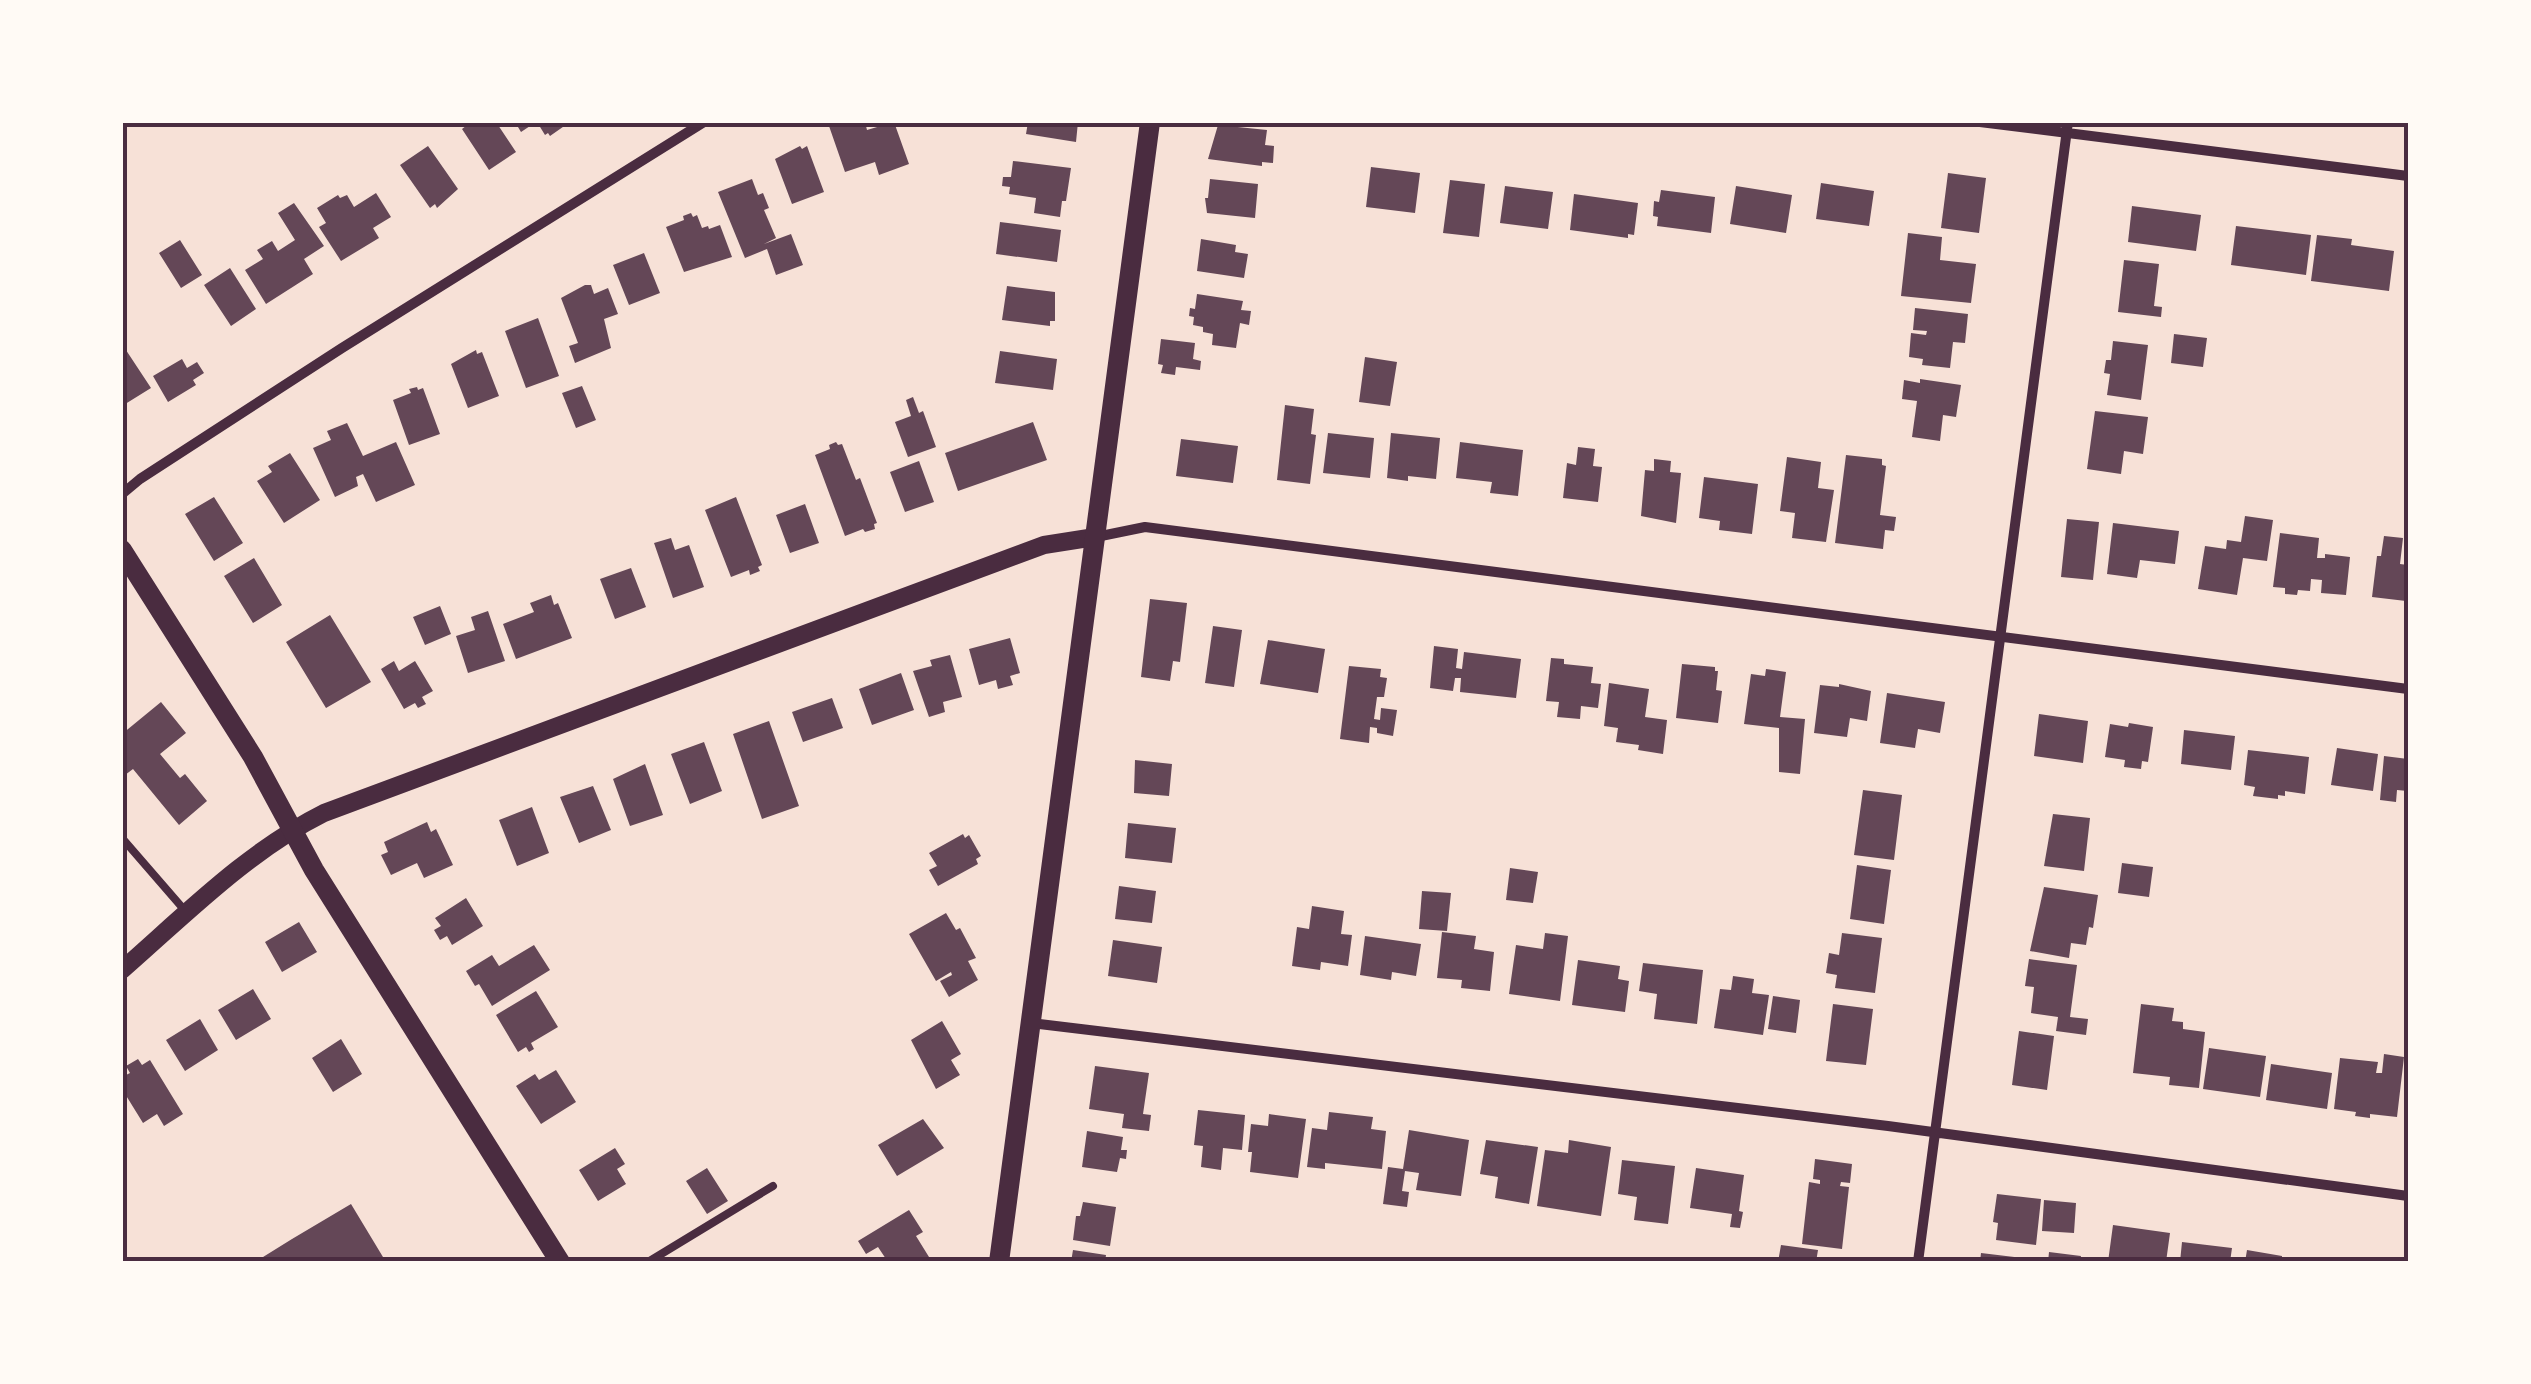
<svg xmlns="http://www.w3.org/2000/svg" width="2531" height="1384" viewBox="0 0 2531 1384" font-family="'PT Sans',sans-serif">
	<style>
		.building { fill: #644757 }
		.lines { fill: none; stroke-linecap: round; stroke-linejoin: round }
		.service { stroke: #4a2c40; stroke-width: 8 }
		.minor { stroke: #4a2c40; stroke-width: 10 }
		.tertiary { stroke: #4a2c40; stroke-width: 18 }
		.secondary { stroke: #4a2c40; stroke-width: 20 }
		.neatline { fill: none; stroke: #4a2c40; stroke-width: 4 }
	</style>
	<rect width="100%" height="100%" fill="#f7e1d7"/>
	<path class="building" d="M 471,122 L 496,122 L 516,152 L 489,170 L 462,129 Z
		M 515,122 L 536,122 L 521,132 Z
		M 537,122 L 570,122 L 550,136 L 548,133 L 545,135 Z
		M 834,122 L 865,122 L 867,130 L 894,122 L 909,164 L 879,175 L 875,162 L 845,172 L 829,126 Z
		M 1028,122 L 1078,122 L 1076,142 L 1026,134 Z
		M 1218,125 L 1267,130 L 1265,145 L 1274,146 L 1273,163 L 1262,162 L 1262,166 L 1208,159 Z
		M 428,146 L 458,189 L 437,208 L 435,204 L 430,208 L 400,165 Z
		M 800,146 L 802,149 L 807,146 L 824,192 L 792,204 L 775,159 Z
		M 1013,161 L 1071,168 L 1066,201 L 1062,201 L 1060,217 L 1034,213 L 1036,198 L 1009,194 L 1010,187 L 1002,186 L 1003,177 L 1011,177 Z
		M 1371,167 L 1420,173 L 1415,213 L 1366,207 Z
		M 1948,173 L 1986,178 L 1979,233 L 1941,228 Z
		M 752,179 L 758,195 L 763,193 L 769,208 L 764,210 L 776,238 L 764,244 L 791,234 L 803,265 L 776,275 L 767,249 L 745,258 L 718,192 Z
		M 1210,179 L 1258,184 L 1255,218 L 1207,213 L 1205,198 L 1208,198 Z
		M 1450,180 L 1485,184 L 1479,237 L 1443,233 Z
		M 1821,183 L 1874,191 L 1869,226 L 1816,219 Z
		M 1505,186 L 1553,192 L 1548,229 L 1500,223 Z
		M 1736,186 L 1792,195 L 1786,233 L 1730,224 Z
		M 1661,190 L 1715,197 L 1711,233 L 1657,226 L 1658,217 L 1653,216 L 1654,201 L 1659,202 Z
		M 376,193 L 391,217 L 373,228 L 379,238 L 341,261 L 319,227 L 326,223 L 317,208 L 338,195 L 340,198 L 347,195 L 354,207 Z
		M 1574,194 L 1638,203 L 1634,235 L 1628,234 L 1628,238 L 1570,230 Z
		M 294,203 L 324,246 L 304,259 L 313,274 L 266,304 L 245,270 L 263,259 L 257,250 L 272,241 L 278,251 L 295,240 L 278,213 Z
		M 2132,206 L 2201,215 L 2196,251 L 2128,242 Z
		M 691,213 L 693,217 L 697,215 L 702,228 L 708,226 L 709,229 L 720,225 L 732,257 L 684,272 L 666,227 L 684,220 L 683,216 Z
		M 1000,222 L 1061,230 L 1057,262 L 996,254 Z
		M 2236,226 L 2311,235 L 2306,275 L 2231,265 Z
		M 1908,233 L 1942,237 L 1940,260 L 1976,264 L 1971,303 L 1901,296 Z
		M 2317,235 L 2352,239 L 2351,245 L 2394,251 L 2389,291 L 2311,281 Z
		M 1201,239 L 1236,245 L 1235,252 L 1248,254 L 1244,278 L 1197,271 Z
		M 180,240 L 202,275 L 181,288 L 159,253 Z
		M 644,253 L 660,293 L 629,305 L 613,265 Z
		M 2124,260 L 2159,264 L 2154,306 L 2162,307 L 2161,317 L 2118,312 Z
		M 230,268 L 256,309 L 231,326 L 204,285 Z
		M 585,285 L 591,285 L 594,294 L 608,288 L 618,314 L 604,319 L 611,348 L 575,363 L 569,346 L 578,343 L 561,298 Z
		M 1007,286 L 1055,292 L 1055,321 L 1050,321 L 1050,326 L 1002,320 Z
		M 1197,294 L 1243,301 L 1241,310 L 1251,311 L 1249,325 L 1240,323 L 1236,348 L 1212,345 L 1213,334 L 1203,332 L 1203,327 L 1193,325 L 1194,317 L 1189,316 L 1190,308 L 1195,309 Z
		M 1915,308 L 1968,314 L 1965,343 L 1953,342 L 1950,368 L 1922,365 L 1923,359 L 1909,357 L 1911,333 L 1926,335 L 1927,331 L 1913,330 Z
		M 538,318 L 559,376 L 526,388 L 505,331 Z
		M 2174,334 L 2207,338 L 2203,367 L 2171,363 Z
		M 1161,339 L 1195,343 L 1193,359 L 1201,361 L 1200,370 L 1176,367 L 1175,375 L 1161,373 L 1163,365 L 1158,364 Z
		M 2113,341 L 2148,345 L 2141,400 L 2107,395 L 2110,374 L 2104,373 L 2106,360 L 2111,360 Z
		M 122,344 L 151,388 L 122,406 Z
		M 476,350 L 477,354 L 482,352 L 499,396 L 468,408 L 451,364 Z
		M 1000,351 L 1057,359 L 1053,390 L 995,383 Z
		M 1365,357 L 1397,362 L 1390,406 L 1359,402 Z
		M 182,359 L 187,368 L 197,362 L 204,373 L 193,380 L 196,385 L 168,402 L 153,376 Z
		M 1920,379 L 1961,385 L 1956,417 L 1943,415 L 1940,441 L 1912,437 L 1917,401 L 1902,399 L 1904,380 L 1920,383 Z
		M 582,386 L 596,420 L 576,428 L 562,393 Z
		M 417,387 L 418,390 L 423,388 L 440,434 L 409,445 L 393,400 L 411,393 L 409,389 Z
		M 913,397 L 919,413 L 923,411 L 936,447 L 908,457 L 895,422 L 911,416 L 906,400 Z
		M 1285,405 L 1314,409 L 1311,434 L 1316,435 L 1310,484 L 1277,480 Z
		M 2095,411 L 2148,417 L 2143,454 L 2124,451 L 2121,474 L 2087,469 Z
		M 1033,422 L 1047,460 L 958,491 L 945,453 Z
		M 347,423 L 363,456 L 396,442 L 415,485 L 376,502 L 363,474 L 356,477 L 358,486 L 335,497 L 313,448 L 331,440 L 327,431 Z
		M 1328,433 L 1374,438 L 1370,478 L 1323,473 Z
		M 1391,433 L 1440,438 L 1436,479 L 1408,476 L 1408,481 L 1387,478 Z
		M 1181,439 L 1238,446 L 1233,483 L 1176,476 Z
		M 836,442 L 838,445 L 842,444 L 856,480 L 860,478 L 877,523 L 874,524 L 875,529 L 865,532 L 863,529 L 845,536 L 815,455 L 830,449 L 829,445 Z
		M 1460,442 L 1523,450 L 1518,496 L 1490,493 L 1492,482 L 1456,478 Z
		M 1578,447 L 1595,449 L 1593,466 L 1602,467 L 1598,502 L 1563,498 L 1567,463 L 1576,465 Z
		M 290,453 L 320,500 L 284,523 L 257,481 L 272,472 L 268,466 Z
		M 1846,455 L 1882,459 L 1882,465 L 1886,466 L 1880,515 L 1896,517 L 1894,531 L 1885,530 L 1883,549 L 1835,543 Z
		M 1787,457 L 1821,462 L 1818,488 L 1834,490 L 1826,542 L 1792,538 L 1795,513 L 1780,511 Z
		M 1654,459 L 1671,461 L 1670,472 L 1681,473 L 1676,523 L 1641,516 L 1645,470 L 1654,471 Z
		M 919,461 L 934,502 L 905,512 L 890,472 Z
		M 1704,477 L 1758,484 L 1752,534 L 1719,530 L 1720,521 L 1699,518 Z
		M 214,497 L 243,543 L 214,561 L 185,514 Z
		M 736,497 L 762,565 L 758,567 L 760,571 L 750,575 L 749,570 L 731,577 L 705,510 Z
		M 805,504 L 819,543 L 790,553 L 776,515 Z
		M 2245,516 L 2273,520 L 2267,561 L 2243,558 L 2237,595 L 2198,589 L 2205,546 L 2226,549 L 2227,540 L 2241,542 Z
		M 2067,519 L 2099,522 L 2093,580 L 2061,577 Z
		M 2113,523 L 2179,531 L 2175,564 L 2140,560 L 2137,578 L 2107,574 Z
		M 2280,533 L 2319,538 L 2317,558 L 2325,558 L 2325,554 L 2350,557 L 2346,595 L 2321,593 L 2322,580 L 2311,579 L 2310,591 L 2298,590 L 2297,595 L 2285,594 L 2285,588 L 2273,587 Z
		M 2384,536 L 2403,538 L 2400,564 L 2408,565 L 2406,601 L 2372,597 L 2377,556 L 2381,556 Z
		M 671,538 L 675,550 L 689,545 L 704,587 L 673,598 L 654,543 Z
		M 254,558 L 282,605 L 253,623 L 224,576 Z
		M 631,568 L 646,607 L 615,619 L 600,579 Z
		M 551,595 L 554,605 L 558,603 L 572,638 L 516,659 L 503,624 L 534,612 L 530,603 Z
		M 1150,599 L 1187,603 L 1180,662 L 1173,661 L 1170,681 L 1141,677 Z
		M 440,606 L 451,634 L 425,645 L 413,617 Z
		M 488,611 L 505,661 L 468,673 L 456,636 L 475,630 L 471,617 Z
		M 330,615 L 371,682 L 326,708 L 286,642 Z
		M 1213,626 L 1242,630 L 1234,687 L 1205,683 Z
		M 1010,638 L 1020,673 L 1010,676 L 1013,685 L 998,689 L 996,680 L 979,685 L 969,649 Z
		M 1268,640 L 1325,649 L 1318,693 L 1260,684 Z
		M 1434,646 L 1458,649 L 1456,668 L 1462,669 L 1464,652 L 1521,659 L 1516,698 L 1460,692 L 1461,678 L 1455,678 L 1453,691 L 1430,688 Z
		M 950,655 L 962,697 L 943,702 L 945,712 L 929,717 L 913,671 L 932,666 L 930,660 Z
		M 1551,658 L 1564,659 L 1564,664 L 1593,667 L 1591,683 L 1601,684 L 1598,708 L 1581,706 L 1580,719 L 1557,717 L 1559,702 L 1546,701 Z
		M 394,661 L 399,671 L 415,661 L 433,691 L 422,697 L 426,704 L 418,708 L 415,703 L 404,709 L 381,669 Z
		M 1682,664 L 1715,667 L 1715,671 L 1718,671 L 1716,690 L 1722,691 L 1718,723 L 1676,718 Z
		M 1349,666 L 1381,669 L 1380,677 L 1387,678 L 1384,697 L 1377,697 L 1374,719 L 1380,720 L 1381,708 L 1397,710 L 1393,736 L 1377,733 L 1377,728 L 1370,727 L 1369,743 L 1340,739 Z
		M 1766,669 L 1786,672 L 1780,717 L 1805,719 L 1800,774 L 1779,772 L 1779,728 L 1744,724 L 1751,674 L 1765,676 Z
		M 901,673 L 914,710 L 872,725 L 859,689 Z
		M 1609,683 L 1649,689 L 1645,717 L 1667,720 L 1663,754 L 1638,750 L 1639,745 L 1616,742 L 1618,728 L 1604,726 Z
		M 1839,684 L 1871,691 L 1867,721 L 1850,718 L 1847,737 L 1814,733 L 1820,685 L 1839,687 Z
		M 1887,693 L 1945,702 L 1940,733 L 1918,729 L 1915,748 L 1880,743 Z
		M 832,698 L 843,728 L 803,742 L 792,712 Z
		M 161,702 L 186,733 L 160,754 L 180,778 L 185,774 L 207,801 L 179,825 L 133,769 L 125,775 L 122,772 L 122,734 Z
		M 2039,714 L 2088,721 L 2083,763 L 2034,756 Z
		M 769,721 L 799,806 L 762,819 L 733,734 Z
		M 2129,723 L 2153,727 L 2148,762 L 2142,761 L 2141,769 L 2124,767 L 2125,760 L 2105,757 L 2110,724 L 2128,727 Z
		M 2184,730 L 2235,736 L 2231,770 L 2181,764 Z
		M 704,742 L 722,791 L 690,804 L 671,754 Z
		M 2337,748 L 2378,754 L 2373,791 L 2331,785 Z
		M 2248,750 L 2309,757 L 2305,794 L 2285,791 L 2285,796 L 2278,795 L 2278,799 L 2253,796 L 2255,787 L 2244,785 Z
		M 2384,756 L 2408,759 L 2408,791 L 2397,790 L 2396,802 L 2380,800 Z
		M 1135,760 L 1172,764 L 1169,796 L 1134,793 Z
		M 645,764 L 663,815 L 630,826 L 613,779 Z
		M 593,786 L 611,830 L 579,843 L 560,797 Z
		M 1863,790 L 1902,795 L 1894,860 L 1854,855 Z
		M 532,807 L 549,853 L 517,866 L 499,820 Z
		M 2053,814 L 2090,818 L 2084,871 L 2044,866 Z
		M 427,822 L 431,832 L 436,829 L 453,865 L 424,878 L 417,863 L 391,875 L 381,855 L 388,852 L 384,842 Z
		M 1128,823 L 1176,828 L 1172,863 L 1125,858 Z
		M 963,834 L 965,838 L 969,835 L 981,856 L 976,859 L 978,864 L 938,886 L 929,870 L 937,866 L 929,853 Z
		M 2122,863 L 2153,867 L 2149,897 L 2118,893 Z
		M 1857,865 L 1891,870 L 1884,924 L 1850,919 Z
		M 1510,868 L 1538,872 L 1533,903 L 1506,900 Z
		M 1119,886 L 1156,891 L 1152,923 L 1115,919 Z
		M 2044,887 L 2098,895 L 2093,928 L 2089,927 L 2086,945 L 2071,943 L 2069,958 L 2030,951 Z
		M 1422,891 L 1451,893 L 1447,931 L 1419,929 Z
		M 466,898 L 483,926 L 452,945 L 447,936 L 440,940 L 434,930 L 441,926 L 435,918 Z
		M 1312,906 L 1344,911 L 1341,934 L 1352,935 L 1348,966 L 1321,962 L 1320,970 L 1292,966 L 1297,927 L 1309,929 Z
		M 946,913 L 956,930 L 960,928 L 976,958 L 968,961 L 978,980 L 949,997 L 940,981 L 952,975 L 951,972 L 936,981 L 909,934 Z
		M 299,922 L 317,952 L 282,972 L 265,942 Z
		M 1442,932 L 1476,936 L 1474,949 L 1494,952 L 1490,991 L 1461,988 L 1462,980 L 1437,978 Z
		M 1545,933 L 1568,936 L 1560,1001 L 1509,994 L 1516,945 L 1543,949 Z
		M 1842,933 L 1882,938 L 1875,993 L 1835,988 L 1837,975 L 1826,973 L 1829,953 L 1839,955 Z
		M 1365,936 L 1421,944 L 1416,976 L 1392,972 L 1391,980 L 1360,975 Z
		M 1113,940 L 1162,947 L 1157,983 L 1108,976 Z
		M 534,945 L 550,970 L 492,1006 L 479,984 L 475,986 L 466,971 L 492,955 L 499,966 Z
		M 2029,959 L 2077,965 L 2070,1017 L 2088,1019 L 2086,1035 L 2056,1031 L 2058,1017 L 2031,1013 L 2034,987 L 2025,986 Z
		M 1578,960 L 1620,966 L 1618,979 L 1629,981 L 1625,1012 L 1572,1005 Z
		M 1643,963 L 1703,970 L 1697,1024 L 1654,1019 L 1657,994 L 1639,991 Z
		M 1733,976 L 1754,979 L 1752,993 L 1769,995 L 1763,1035 L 1714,1028 L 1720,989 L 1731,990 Z
		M 253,989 L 271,1019 L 236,1040 L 218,1010 Z
		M 536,991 L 558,1027 L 531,1043 L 534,1049 L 529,1052 L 526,1047 L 518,1052 L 496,1015 Z
		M 1773,996 L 1800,1000 L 1796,1033 L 1768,1029 Z
		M 1833,1004 L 1873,1009 L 1866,1065 L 1826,1061 Z
		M 2141,1004 L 2174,1008 L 2172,1021 L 2183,1022 L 2183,1029 L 2205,1032 L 2199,1088 L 2169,1085 L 2170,1077 L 2133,1073 Z
		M 200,1019 L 218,1050 L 185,1071 L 166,1040 Z
		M 942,1021 L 961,1054 L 951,1060 L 960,1075 L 936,1089 L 911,1040 Z
		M 2019,1031 L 2054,1036 L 2047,1090 L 2012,1085 Z
		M 341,1039 L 362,1074 L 333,1092 L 312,1058 Z
		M 2209,1048 L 2266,1056 L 2260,1097 L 2203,1089 Z
		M 2384,1054 L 2404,1057 L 2397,1117 L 2370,1114 L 2370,1118 L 2355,1116 L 2356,1112 L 2334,1109 L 2340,1058 L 2378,1062 L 2376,1073 L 2382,1073 Z
		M 138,1059 L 142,1065 L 150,1060 L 183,1114 L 164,1126 L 157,1114 L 143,1123 L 122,1089 L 122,1077 L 130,1073 L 126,1066 Z
		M 2271,1064 L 2332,1073 L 2327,1109 L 2266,1100 Z
		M 1095,1066 L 1149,1073 L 1143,1114 L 1151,1115 L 1149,1131 L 1122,1128 L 1124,1114 L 1089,1109 Z
		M 556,1070 L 576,1102 L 541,1124 L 516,1086 L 535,1074 L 539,1080 Z
		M 1198,1110 L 1245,1115 L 1242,1150 L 1223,1148 L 1221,1170 L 1201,1167 L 1203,1146 L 1194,1145 Z
		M 1329,1112 L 1373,1117 L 1371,1129 L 1386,1131 L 1382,1169 L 1325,1163 L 1325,1169 L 1307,1167 L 1312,1128 L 1327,1130 Z
		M 1269,1114 L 1306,1119 L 1298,1178 L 1250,1172 L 1252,1152 L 1248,1152 L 1251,1124 L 1268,1126 Z
		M 923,1119 L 944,1148 L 897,1176 L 878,1145 Z
		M 1409,1130 L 1469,1140 L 1461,1196 L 1416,1190 L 1419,1173 L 1405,1171 L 1402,1191 L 1409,1192 L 1407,1207 L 1383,1204 L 1388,1167 L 1403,1169 Z
		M 1087,1131 L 1123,1137 L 1121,1150 L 1127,1150 L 1126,1159 L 1120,1158 L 1117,1172 L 1082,1167 Z
		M 1486,1140 L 1538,1147 L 1529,1204 L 1495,1198 L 1498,1177 L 1480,1174 Z
		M 1569,1140 L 1611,1147 L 1601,1216 L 1537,1206 L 1545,1150 L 1568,1153 Z
		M 615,1148 L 625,1164 L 617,1169 L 626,1184 L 598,1201 L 579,1170 Z
		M 1815,1159 L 1852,1164 L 1850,1183 L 1841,1182 L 1840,1186 L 1849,1187 L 1842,1249 L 1802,1244 L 1809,1182 L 1820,1184 L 1820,1180 L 1813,1179 Z
		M 1622,1160 L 1675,1166 L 1668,1224 L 1634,1220 L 1637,1197 L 1618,1194 Z
		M 707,1168 L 728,1201 L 707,1214 L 686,1181 Z
		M 1696,1168 L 1744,1175 L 1739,1211 L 1743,1212 L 1740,1228 L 1730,1227 L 1732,1214 L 1690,1208 Z
		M 1997,1194 L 2041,1199 L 2036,1245 L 1996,1240 L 1998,1223 L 1993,1222 Z
		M 2044,1200 L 2076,1203 L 2074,1233 L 2042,1231 Z
		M 1083,1202 L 1116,1207 L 1110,1246 L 1073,1240 L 1076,1216 L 1080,1216 Z
		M 351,1204 L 386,1262 L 255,1262 L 292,1239 Z
		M 909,1210 L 923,1232 L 916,1236 L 929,1257 L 921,1262 L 888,1262 L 878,1247 L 866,1254 L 858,1241 Z
		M 2113,1225 L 2170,1233 L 2166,1262 L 2108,1262 Z
		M 2182,1242 L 2232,1248 L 2230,1262 L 2180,1262 Z
		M 1781,1245 L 1818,1250 L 1816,1262 L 1778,1262 Z
		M 1073,1250 L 1106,1255 L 1105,1262 L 1071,1262 Z
		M 2247,1250 L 2282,1256 L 2282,1262 L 2245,1262 Z
		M 2049,1252 L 2081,1256 L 2080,1262 L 2048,1262 Z
		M 1981,1253 L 2031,1259 L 2031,1262 L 1980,1262 Z"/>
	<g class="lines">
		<path class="service" d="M 122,838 L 187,913
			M 648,1262 L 773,1186"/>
		<path class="minor" d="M 1593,122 L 1649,122
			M 1980,122 L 2408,176
			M 122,494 L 140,479 L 342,348 L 704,122
			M 1096,537 L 1145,527 L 2408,689
			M 1031,1023 L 1888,1126 L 2408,1196
			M 1918,1262 L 2068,122"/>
		<path class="tertiary" d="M 122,970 C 186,914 248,851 324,813 L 1044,545 L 1095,537"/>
		<path class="secondary" d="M 122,550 L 253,757 L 314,870 L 560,1262
			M 999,1262 L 1150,122"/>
	</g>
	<rect width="2531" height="1384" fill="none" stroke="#fffaf5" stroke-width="250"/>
	<rect x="125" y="125" width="2281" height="1134" class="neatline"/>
</svg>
